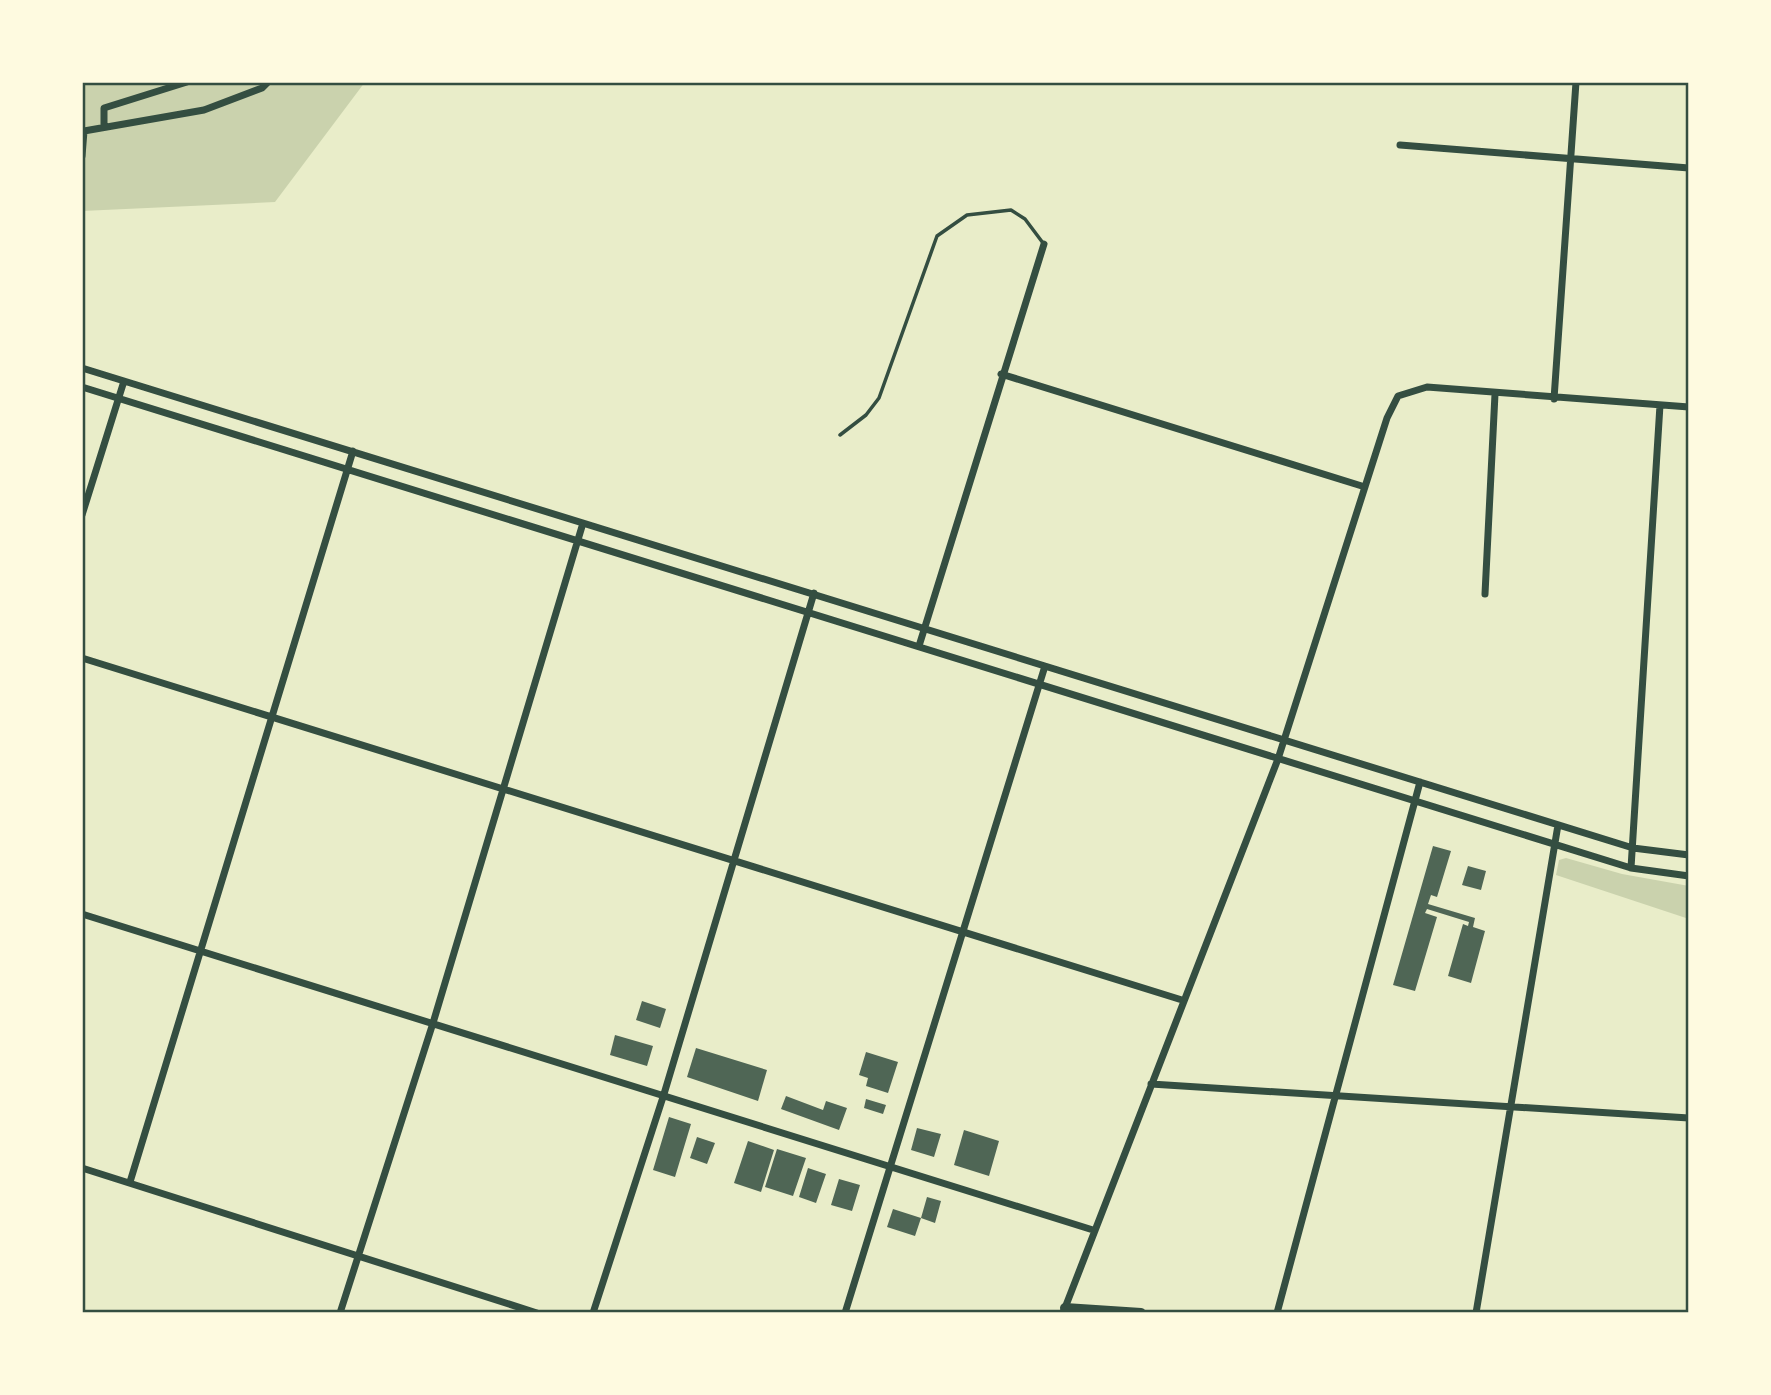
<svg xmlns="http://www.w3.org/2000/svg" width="1771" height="1395" viewBox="0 0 1771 1395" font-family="Manrope,sans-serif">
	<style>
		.green { fill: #cad2ad }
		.building { fill: #4f6655 }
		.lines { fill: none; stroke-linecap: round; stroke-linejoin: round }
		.service { stroke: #344e41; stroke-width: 3.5 }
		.minor { stroke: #344e41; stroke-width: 7 }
		.tertiary { stroke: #344e41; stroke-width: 10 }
		.neatline { fill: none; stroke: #344e41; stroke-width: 2.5 }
	</style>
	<rect width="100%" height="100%" fill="#e9edc9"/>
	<path class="green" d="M 82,82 L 365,82 L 275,202 L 82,211 Z
		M 1566,858 L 1622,874 L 1689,886 L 1689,919 L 1556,875 L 1559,860 Z"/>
	<path class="building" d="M 1433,846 L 1451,851 L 1437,897 L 1431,895 L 1428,904 L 1475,918 L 1473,927 L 1485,931 L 1471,983 L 1448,976 L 1463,924 L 1468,926 L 1469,922 L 1427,909 L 1425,913 L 1437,917 L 1415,991 L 1393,985 Z
		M 1468,866 L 1486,871 L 1481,890 L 1462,885 Z
		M 642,1001 L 666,1009 L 660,1028 L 636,1020 Z
		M 615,1035 L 653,1046 L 647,1066 L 610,1055 Z
		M 696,1048 L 767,1070 L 758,1101 L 687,1077 Z
		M 866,1052 L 898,1062 L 888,1093 L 866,1086 L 868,1078 L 859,1075 Z
		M 786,1096 L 823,1110 L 826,1101 L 847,1108 L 839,1130 L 781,1109 Z
		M 866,1099 L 886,1105 L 883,1114 L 864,1108 Z
		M 669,1117 L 691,1124 L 675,1177 L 653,1170 Z
		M 917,1128 L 941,1134 L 934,1157 L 911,1150 Z
		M 964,1130 L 999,1141 L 989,1176 L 954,1165 Z
		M 697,1137 L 715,1143 L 707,1164 L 690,1158 Z
		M 748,1141 L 774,1150 L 761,1192 L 734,1183 Z
		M 777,1149 L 806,1158 L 793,1196 L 765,1187 Z
		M 808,1168 L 826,1174 L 816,1203 L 799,1197 Z
		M 839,1179 L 860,1185 L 852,1211 L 831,1205 Z
		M 927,1197 L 941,1201 L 935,1223 L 921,1218 L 915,1236 L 887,1227 L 893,1209 L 921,1218 Z"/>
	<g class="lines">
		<path class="service" d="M 840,435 L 866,415 L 879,398 L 937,236 L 967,215 L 1011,210 L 1025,219 L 1043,243"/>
		<path class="minor" d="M 104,127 L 104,108 L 187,82
			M 1400,145 L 1689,168
			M 82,156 L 84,131 L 204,110 L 262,88 L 268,82
			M 82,368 L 1633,848 L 1689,855
			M 1001,374 L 1365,487
			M 82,387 L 1631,868 L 1689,876
			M 1554,399 L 1576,82
			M 82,515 L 124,381
			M 1485,594 L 1495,394
			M 919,646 L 1044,244
			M 82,658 L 1182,1000
			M 1631,868 L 1660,405
			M 82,914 L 1093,1230
			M 1151,1084 L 1689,1118
			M 82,1168 L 537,1313
			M 130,1182 L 353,451
			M 340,1313 L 433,1023 L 583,523
			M 593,1313 L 664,1094 L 814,593
			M 845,1313 L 1045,666
			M 1063,1313 L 1278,759 L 1387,418 L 1398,396 L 1427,387 L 1689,407
			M 1277,1313 L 1420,782
			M 1476,1313 L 1558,825"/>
		<path class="tertiary" d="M 1065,1308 L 1141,1313"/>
	</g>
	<rect width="1771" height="1395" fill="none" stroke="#fefae0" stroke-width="168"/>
	<rect x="84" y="84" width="1603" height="1227" class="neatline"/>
</svg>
